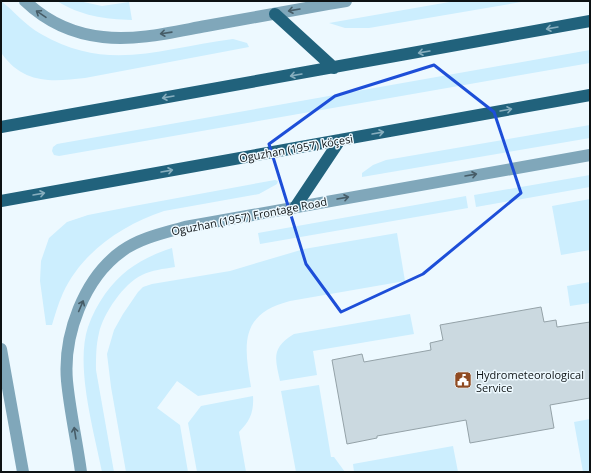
<svg xmlns="http://www.w3.org/2000/svg" width="591" height="473" viewBox="0 0 591 473" font-family="'Open Sans',sans-serif">
	<style>
		.green { fill: #cceefe }
		.building { fill: #cbd9e0; stroke: #94a2a8 }
		.lines { fill: none; stroke-linecap: round; stroke-linejoin: round }
		.minor { stroke: #80a7ba; stroke-width: 12 }
		.major { stroke: #21627c; stroke-width: 12 }
		.oneway { stroke: #465c67 }
		.oneway2 { stroke: #87aebe }
		.marked { fill: none; stroke: #1d4ed8; stroke-width: 3; stroke-linejoin: round }
		.labels { text-anchor: middle; dominant-baseline: central; stroke-width: 3; stroke-linejoin: round; paint-order: stroke }
		.street-label { font-size: 11px; fill: #0d1214; stroke: #edf9ff }
		.poi-label { font-size: 11px; fill: #0d1214; stroke: #edf9ff; text-anchor: start }
	</style>
	<rect width="100%" height="100%" fill="#edf9ff"/>
	<path class="green" d="M 1,1 C 14,11 25,25 41,34 C 108,73 162,48 233,39 L 247,43 L 249,47 L 85,78 C 51,82 24,84 2,54 Z
		M 57,1 L 79,1 L 102,6 L 129,2 L 132,20 C 104,19 81,16 57,1 Z
		M 455,1 L 527,1 L 369,28 L 345,28 L 329,23 Z
		M 590,50 L 590,63 L 59,156 L 54,155 L 52,151 L 53,147 L 57,144 Z
		M 590,125 L 590,138 L 362,177 L 362,173 L 373,165 L 386,160 Z
		M 590,175 L 590,187 L 476,207 L 474,195 Z
		M 275,180 L 278,181 L 277,184 L 259,194 L 164,211 C 122,225 82,252 63,293 C 58,304 55,315 52,325 L 46,325 L 40,281 L 41,261 L 49,238 L 67,222 L 88,215 L 134,206 Z
		M 466,196 L 468,208 L 260,244 L 258,233 Z
		M 590,199 L 590,250 L 561,255 L 552,206 Z
		M 397,233 L 405,281 L 290,301 C 239,314 244,345 251,387 L 198,396 L 177,381 L 157,408 L 180,425 L 188,472 L 126,472 L 111,387 L 107,354 L 114,330 L 123,314 L 138,292 L 143,287 L 152,284 L 230,271 L 304,249 Z
		M 172,248 L 175,267 C 163,269 152,270 142,275 C 124,283 103,314 99,333 C 96,345 96,357 96,370 L 114,472 L 102,472 C 94,431 75,366 88,327 C 92,315 98,304 105,294 C 122,270 144,257 172,248 Z
		M 590,282 L 590,303 L 570,306 L 567,286 Z
		M 410,314 L 414,334 L 313,351 L 317,375 L 280,381 C 275,358 271,348 294,334 Z
		M 319,385 L 331,457 L 334,457 L 345,472 L 296,472 L 281,391 Z
		M 253,396 C 254,412 250,421 239,432 L 246,472 L 197,472 L 188,423 L 201,406 Z
		M 590,419 L 590,472 L 583,472 L 574,422 Z
		M 453,446 L 458,472 L 354,472 L 353,464 Z"/>
	<path class="building" d="M 541,307 L 544,322 L 556,320 L 557,327 L 590,322 L 590,398 L 550,405 L 554,428 L 470,443 L 466,420 L 377,436 L 377,438 L 347,444 L 332,360 L 362,354 L 364,362 L 431,350 L 430,343 L 443,340 L 440,325 Z"/>
	<g class="lines">
		<path class="minor" d="M 25,1 C 47,22 74,34 103,37 C 137,41 173,32 206,26 C 252,18 299,9 346,1
			M 1,349 L 23,472
			M 81,472 C 77,442 70,412 67,381 C 63,335 84,278 122,251 C 140,238 164,233 185,227 L 590,155"/>
		<path class="major" d="M 275,14 L 334,68
			M 1,127 L 590,21
			M 1,201 L 590,95
			M 296,206 L 340,140"/>
	</g>
	<defs><path id="oneway-shaft" d="M-6 0H5M1.5-3L5.5 0L1.5 3" fill="none" stroke-width="1.6" stroke-linecap="round" stroke-linejoin="round"/></defs>
	<g class="oneway">
		<use href="#oneway-shaft" transform="translate(294 10) rotate(170)"/>
		<use href="#oneway-shaft" transform="translate(41 14) rotate(-146)"/>
		<use href="#oneway-shaft" transform="translate(166 33) rotate(172)"/>
		<use href="#oneway-shaft" transform="translate(471 175) rotate(-10)"/>
		<use href="#oneway-shaft" transform="translate(343 198) rotate(-10)"/>
		<use href="#oneway-shaft" transform="translate(81 306) rotate(-67)"/>
		<use href="#oneway-shaft" transform="translate(75 433) rotate(-99)"/>
	</g>
	<g class="oneway2">
		<use href="#oneway-shaft" transform="translate(552 28) rotate(170)"/>
		<use href="#oneway-shaft" transform="translate(424 52) rotate(170)"/>
		<use href="#oneway-shaft" transform="translate(296 75) rotate(170)"/>
		<use href="#oneway-shaft" transform="translate(168 97) rotate(170)"/>
		<use href="#oneway-shaft" transform="translate(506 110) rotate(-10)"/>
		<use href="#oneway-shaft" transform="translate(378 133) rotate(-10)"/>
		<use href="#oneway-shaft" transform="translate(167 171) rotate(-10)"/>
		<use href="#oneway-shaft" transform="translate(39 194) rotate(-10)"/>
	</g>
	<path class="marked" d="M 434,65 L 494,112 L 521,193 L 423,274 L 341,312 L 306,264 L 269,144 L 335,96 Z"/>
	<defs>
		<symbol id="civic-square" viewBox="-11 -11 22 22"><rect x="-9" y="-9" width="18" height="18" rx="4" fill="#8f4a21" stroke="#edf9ff"/><path d="M-.6-6.5H3V-4.5H.6V-3L4-1V1h2V6H-6V1h2V-1L-.6-3ZM-1.2 2.5V6h2.4V2.5Z" fill="#fff"/></symbol>
	</defs>
	<g fill-rule="evenodd">
		<use href="#civic-square" x="453" y="370" width="20" height="20"/>
	</g>
	<g class="labels">
		<g class="street-label">
			<text transform="translate(296 148) rotate(-10)">Oguzhan (1957) köçesi</text>
			<text transform="translate(249 216) rotate(-11)">Oguzhan (1957) Frontage Road</text>
		</g>
		<g class="poi-label">
			<text x="476" y="374">Hydrometeorological<tspan x="476" dy="13">Service</tspan></text>
		</g>
	</g>
	<rect width="591" height="473" fill="none" stroke="#0d1214" stroke-width="4"/>
</svg>
